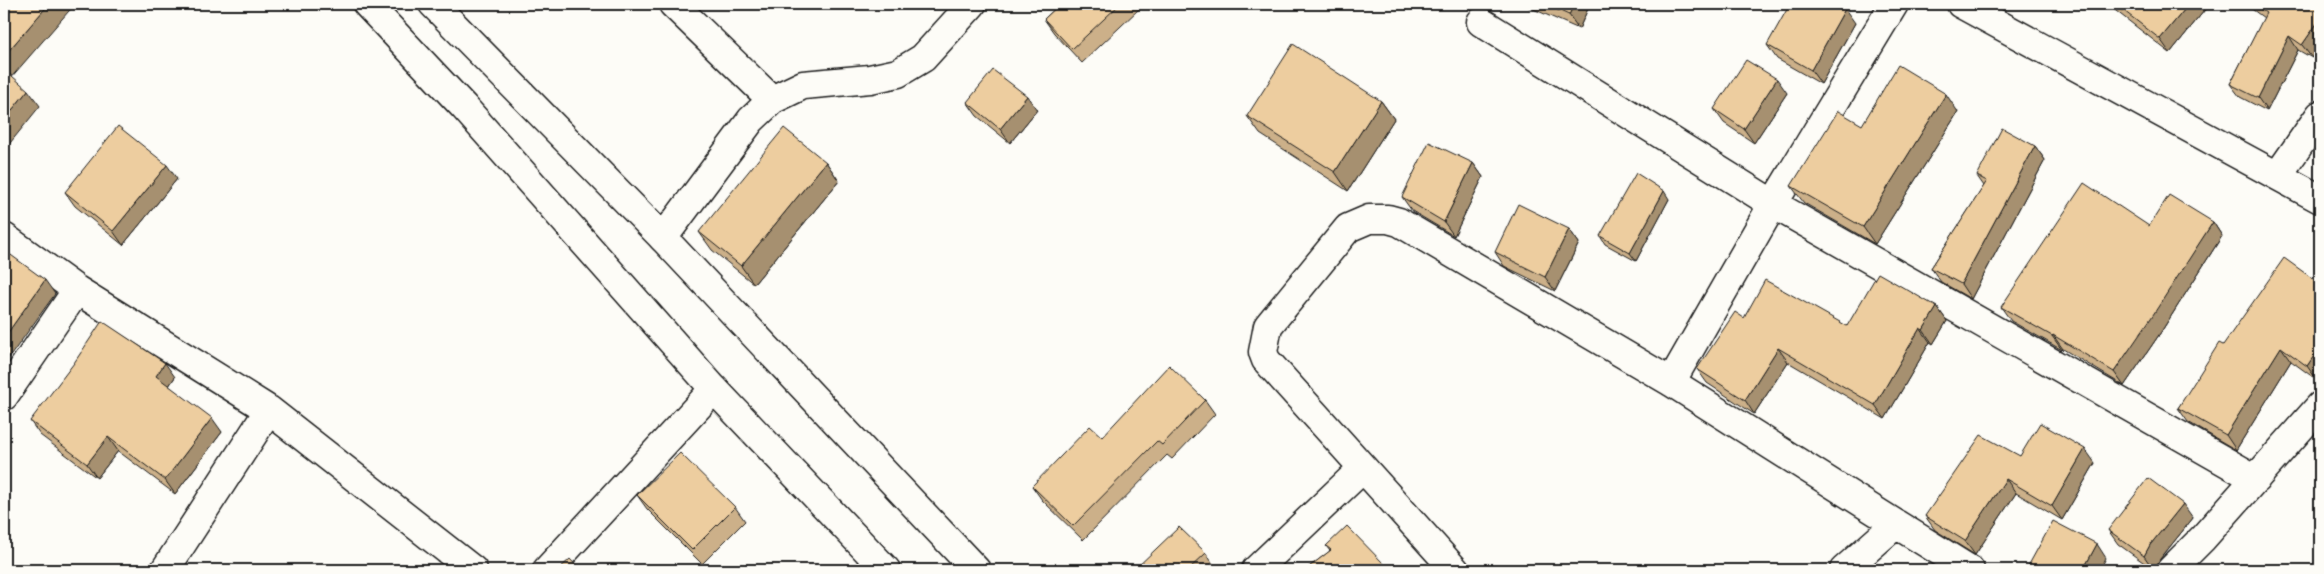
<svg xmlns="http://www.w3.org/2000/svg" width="2324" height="574" viewBox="0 0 2324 574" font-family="'Shantell Sans',sans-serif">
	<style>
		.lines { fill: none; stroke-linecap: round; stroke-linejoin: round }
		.minor-casing { stroke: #1c1c1c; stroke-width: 31 }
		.major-casing { stroke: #1c1c1c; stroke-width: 31 }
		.minor { stroke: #fdfcf7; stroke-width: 28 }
		.major { stroke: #fdfcf7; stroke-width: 28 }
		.wall { fill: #ccb089; stroke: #1c1c1c }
		.shaded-wall { fill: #a6906f; stroke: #1c1c1c }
		.building { fill: #edcd9f; stroke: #1c1c1c }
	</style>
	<rect width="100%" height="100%" fill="#fdfcf7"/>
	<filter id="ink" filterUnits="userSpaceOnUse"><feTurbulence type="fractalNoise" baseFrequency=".02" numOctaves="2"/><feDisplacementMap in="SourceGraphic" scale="10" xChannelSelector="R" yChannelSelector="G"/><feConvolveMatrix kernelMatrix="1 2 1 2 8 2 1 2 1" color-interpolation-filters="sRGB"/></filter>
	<g filter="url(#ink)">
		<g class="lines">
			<defs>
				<path id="minor" d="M 673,4 L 772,100
					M 1961,4 L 2320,199
					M 1481,22 L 1773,204 L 1894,4
					M 2278,175 L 2320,115
					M 4,237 L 77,290 L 269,410
					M 663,238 L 751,120 L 772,100 L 803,85 L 870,79 L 898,73 L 923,58 L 972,4
					M 1671,382 L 1773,204 L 2256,479
					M 4,396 L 77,290
					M 1896,524 L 1970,570
					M 165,570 L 269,410 L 473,570
					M 547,570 L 714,389
					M 1256,570 L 1363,468
					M 1455,570 L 1266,360 L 1263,352 L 1268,326 L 1348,228 L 1369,219 L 1388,219 L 1399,222 L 1671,382 L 1896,524 L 1844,570
					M 2171,570 L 2203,538 L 2320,406"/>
				<path id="major" d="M 367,4 L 464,107 L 714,389 L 886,570
					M 433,4 L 663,238 L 976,570"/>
			</defs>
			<use href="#minor" class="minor-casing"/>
			<use href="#major" class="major-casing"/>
			<use href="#minor" class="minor"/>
			<use href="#major" class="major"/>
		</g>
		<path class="wall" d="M 1060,4 L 1136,4 L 1139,9 L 1082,63 L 1054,33 L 1044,19 Z
			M 1522,4 L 1590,4 L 1579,29 Z
			M 2107,4 L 2206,4 L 2208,6 L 2170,53 Z
			M 2245,4 L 2320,4 L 2320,46 L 2312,58 L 2298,50 L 2267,111 L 2240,97 L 2230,84 L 2264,18 Z
			M 1855,23 L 1821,84 L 1777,59 L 1767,45 Z
			M 1787,93 L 1754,143 L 1724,123 L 1714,109 Z
			M 1381,101 L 1394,119 L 1348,191 L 1260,134 L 1247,116 Z
			M 967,102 L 1037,110 L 1010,143 L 977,116 Z
			M 1958,112 L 1875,244 L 1804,203 L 1791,186 L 1862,125 Z
			M 2035,146 L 2045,160 L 1971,299 L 1941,282 L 1931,268 L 1984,186 L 1977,176 Z
			M 826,162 L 839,181 L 754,284 L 712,250 L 699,232 Z
			M 1473,163 L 1483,177 L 1454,236 L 1412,211 L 1402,197 Z
			M 177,179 L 123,245 L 75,206 L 65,192 Z
			M 1669,199 L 1636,261 L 1605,244 L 1600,236 Z
			M 2213,222 L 2222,236 L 2161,332 L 2124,386 L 2063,349 L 2062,350 L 2011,321 L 2001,307 L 2149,226 Z
			M 1569,229 L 1579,243 L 1555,291 L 1504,266 L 1495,252 Z
			M 2320,284 L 2320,375 L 2317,380 L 2291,361 L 2236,450 L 2188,422 L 2178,408 L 2223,345 Z
			M 1937,307 L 1947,321 L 1933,344 L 1930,342 L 1885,419 L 1788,362 L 1754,414 L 1707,383 L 1697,369 L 1744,318 L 1847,326 Z
			M 175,377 L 169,386 L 222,432 L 175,494 L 118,451 L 97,478 L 40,435 L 30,421 Z
			M 1205,400 L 1215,414 L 1172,459 L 1167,455 L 1083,540 L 1042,500 L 1032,486 L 1102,437 Z
			M 2020,456 L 2095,463 L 2062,520 L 2016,493 L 1975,555 L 1935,530 L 1925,516 Z
			M 637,495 L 735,507 L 745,521 L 702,564 L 647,509 Z
			M 2193,518 L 2160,559 L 2154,570 L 2118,544 L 2108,530 Z
			M 1326,546 L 1385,565 L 1389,570 L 1305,570 L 1330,551 Z
			M 1206,553 L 1215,567 L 1212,570 L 1134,570 Z"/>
		<path class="shaded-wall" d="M 49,4 L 75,4 L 9,80 L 4,73 L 4,56 Z
			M 1574,4 L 1590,4 L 1579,29 L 1569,15 Z
			M 2189,4 L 2206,4 L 2208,6 L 2170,53 L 2160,39 Z
			M 1845,9 L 1855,23 L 1821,84 L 1811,70 Z
			M 2320,19 L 2320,46 L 2312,58 L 2302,45 Z
			M 2289,36 L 2298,50 L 2267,111 L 2258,98 Z
			M 1777,79 L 1787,93 L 1754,143 L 1744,129 Z
			M 28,90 L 40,106 L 6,148 L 4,146 L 4,120 Z
			M 1946,94 L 1958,112 L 1875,244 L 1863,227 Z
			M 1027,96 L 1037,110 L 1010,143 L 1000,129 Z
			M 1381,101 L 1394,119 L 1348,191 L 1335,172 Z
			M 2035,146 L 2045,160 L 1971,299 L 1961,284 Z
			M 826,162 L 839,181 L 754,284 L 741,266 Z
			M 1473,163 L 1483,177 L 1454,236 L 1444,222 Z
			M 167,165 L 177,179 L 123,245 L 113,231 Z
			M 1664,191 L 1669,199 L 1636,261 L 1630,253 Z
			M 2213,222 L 2222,236 L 2161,332 L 2124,386 L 2114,372 Z
			M 1569,229 L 1579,243 L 1555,291 L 1545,277 Z
			M 45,280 L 55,294 L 6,362 L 8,363 L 4,368 L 4,338 Z
			M 1937,307 L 1947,321 L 1933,344 L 1923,330 Z
			M 1920,328 L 1930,342 L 1885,419 L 1875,405 Z
			M 2053,335 L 2063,349 L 2062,350 L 2052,336 Z
			M 2281,347 L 2291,361 L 2236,450 L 2226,435 Z
			M 2320,347 L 2320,375 L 2317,380 L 2307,366 Z
			M 1778,348 L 1788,362 L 1754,414 L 1745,400 Z
			M 165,363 L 175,377 L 166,390 L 156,376 Z
			M 212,418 L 222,432 L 175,494 L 165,480 Z
			M 108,437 L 118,451 L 97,478 L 87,464 Z
			M 2085,449 L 2095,463 L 2062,520 L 2052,506 Z
			M 2006,479 L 2016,493 L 1975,555 L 1965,541 Z
			M 2183,504 L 2193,518 L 2160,559 L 2154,570 L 2144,556 L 2150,545 Z
			M 2097,544 L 2106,558 L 2100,570 L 2083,570 Z"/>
		<path class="building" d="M 4,4 L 49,4 L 4,56 Z
			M 1060,4 L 1120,4 L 1072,49 L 1044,19 Z
			M 1544,4 L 1574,4 L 1569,15 Z
			M 1790,4 L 1835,4 L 1845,9 L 1811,70 L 1767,45 Z
			M 2115,4 L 2189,4 L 2160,39 Z
			M 2253,4 L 2320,4 L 2320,19 L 2302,45 L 2289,36 L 2258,98 L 2230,84 L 2266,13 Z
			M 1293,44 L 1381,101 L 1335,172 L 1247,116 Z
			M 1746,60 L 1777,79 L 1744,129 L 1714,109 Z
			M 1898,65 L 1946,94 L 1863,227 L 1791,186 L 1838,111 L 1862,125 Z
			M 4,69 L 28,90 L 4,120 Z
			M 993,70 L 1027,96 L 1000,129 L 967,102 Z
			M 118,126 L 167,165 L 113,231 L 65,192 Z
			M 784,128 L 826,162 L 741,266 L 699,232 Z
			M 2002,128 L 2035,146 L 1961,284 L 1931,268 L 1987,181 L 1977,176 Z
			M 1429,142 L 1473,163 L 1444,222 L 1402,197 Z
			M 1636,173 L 1664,191 L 1630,253 L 1600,236 Z
			M 2084,183 L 2149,226 L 2169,195 L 2213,222 L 2151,318 L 2114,372 L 2053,335 L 2052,336 L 2001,307 Z
			M 1518,204 L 1569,229 L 1545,277 L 1495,252 Z
			M 4,250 L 45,280 L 4,338 Z
			M 2284,258 L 2320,284 L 2320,347 L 2307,366 L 2281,347 L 2226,435 L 2178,408 L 2219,343 L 2223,345 Z
			M 1878,273 L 1937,307 L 1923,330 L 1920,328 L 1875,405 L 1778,348 L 1745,400 L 1697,369 L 1735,312 L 1744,318 L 1765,280 L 1847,326 Z
			M 102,321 L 165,363 L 156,376 L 212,418 L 165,480 L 108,437 L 87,464 L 30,421 L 74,363 Z
			M 1169,365 L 1205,400 L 1162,445 L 1157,441 L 1073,526 L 1032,486 L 1090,426 L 1102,437 Z
			M 2040,423 L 2085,449 L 2052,506 L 2006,479 L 1965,541 L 1925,516 L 1981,435 L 2020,456 Z
			M 680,453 L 735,507 L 692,550 L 637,495 Z
			M 2148,478 L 2183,504 L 2150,545 L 2144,556 L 2108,530 Z
			M 2053,521 L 2097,544 L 2083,570 L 2026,570 Z
			M 1347,526 L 1385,565 L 1380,570 L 1305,570 L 1331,550 L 1326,546 Z
			M 1179,527 L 1206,553 L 1188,570 L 1134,570 Z
			M 570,559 L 580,570 L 558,570 Z"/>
	</g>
	<rect width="2324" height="574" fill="none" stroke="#fdfcf7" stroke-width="20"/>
	<rect x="10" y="10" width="2304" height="554" fill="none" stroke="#1c1c1c" stroke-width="2" filter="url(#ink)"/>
</svg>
